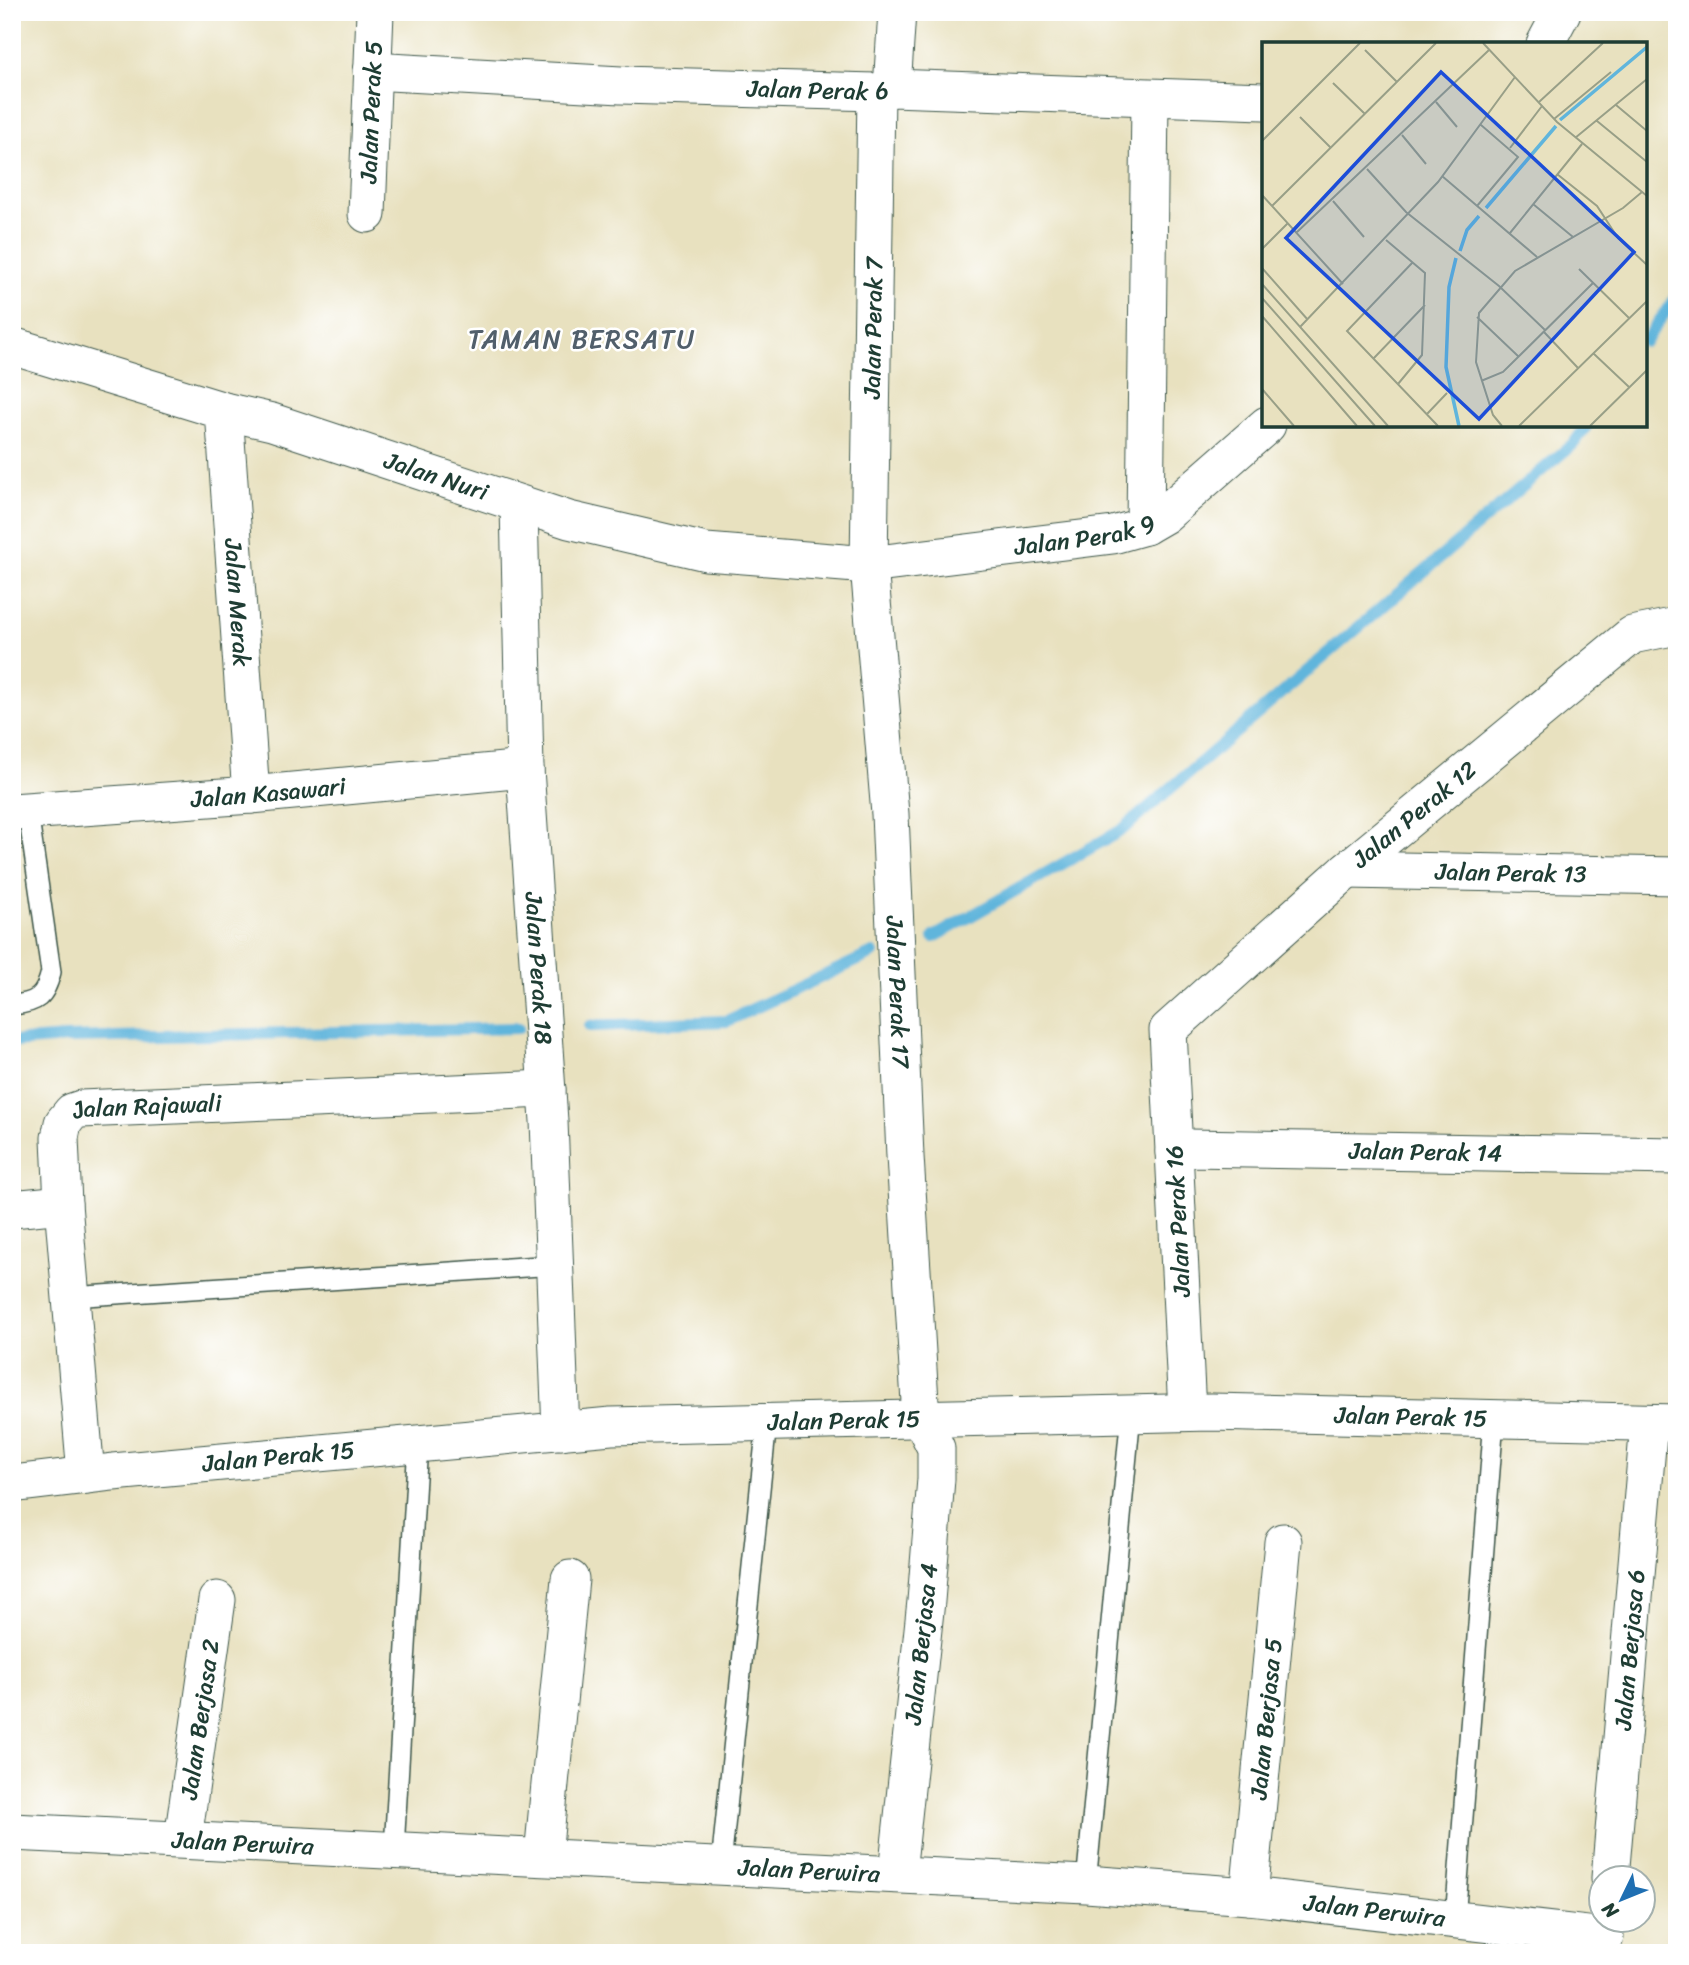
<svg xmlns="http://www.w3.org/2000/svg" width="1689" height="1965" viewBox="0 0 1689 1965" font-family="Sriracha,sans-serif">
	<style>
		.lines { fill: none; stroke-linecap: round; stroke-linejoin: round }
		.stream { stroke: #60b5dc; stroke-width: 12 }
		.service-casing { stroke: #3d5649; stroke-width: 22 }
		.minor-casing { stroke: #3d5649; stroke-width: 39 }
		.service { stroke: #fff; stroke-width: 19 }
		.minor { stroke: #fff; stroke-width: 37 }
		.labels { text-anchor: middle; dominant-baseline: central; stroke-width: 5; stroke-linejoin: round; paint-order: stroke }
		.street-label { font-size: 24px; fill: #1f3d34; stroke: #fff }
		.neighbourhood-label { font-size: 26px; letter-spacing: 2px; fill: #515f6b; stroke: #fff }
		.inset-river { fill: none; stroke: #60b5dc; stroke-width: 3.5 }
		.inset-road { fill: none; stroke: #989f87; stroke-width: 2 }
		.view { fill: #1d4ed8; fill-opacity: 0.15; stroke: #1d4ed8; stroke-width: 3.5 }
		.inset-edge { fill: none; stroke: #1f3d34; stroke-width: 3.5 }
	</style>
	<rect width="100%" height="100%" fill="#fff"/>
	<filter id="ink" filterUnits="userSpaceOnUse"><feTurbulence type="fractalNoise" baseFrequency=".0143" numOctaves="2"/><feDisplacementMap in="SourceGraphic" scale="14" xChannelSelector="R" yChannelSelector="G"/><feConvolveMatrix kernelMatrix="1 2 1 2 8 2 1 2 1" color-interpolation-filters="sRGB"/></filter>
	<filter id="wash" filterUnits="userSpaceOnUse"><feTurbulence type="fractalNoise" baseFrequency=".00686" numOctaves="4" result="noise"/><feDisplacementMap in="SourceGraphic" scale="28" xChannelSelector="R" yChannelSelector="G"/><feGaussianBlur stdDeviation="1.57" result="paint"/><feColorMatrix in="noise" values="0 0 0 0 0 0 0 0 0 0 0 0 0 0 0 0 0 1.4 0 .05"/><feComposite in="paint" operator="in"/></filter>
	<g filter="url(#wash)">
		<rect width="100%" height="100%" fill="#e8e1bf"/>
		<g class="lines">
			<path class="stream" d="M 1645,341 L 1677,296
				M 934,937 L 1122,830 L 1575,442 L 1587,425
				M 590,1026 L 727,1021 L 873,953
				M 12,1042 L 67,1038 L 518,1028"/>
		</g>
	</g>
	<g filter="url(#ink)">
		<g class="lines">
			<defs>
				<path id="service" d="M 12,1005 C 37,1003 45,997 51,972 L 28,812
					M 71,1297 L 555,1265
					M 394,1849 L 418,1444
					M 721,1865 L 767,1422
					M 1086,1884 L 1131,1413
					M 1455,1920 L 1494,1419"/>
				<g id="minor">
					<path d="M 1545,44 L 1562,12"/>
					<path id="s1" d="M 372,71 L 621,85 L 876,92 L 892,88 L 1264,101"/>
					<path d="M 892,88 L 897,12"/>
					<path id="s2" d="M 876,92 L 869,565 L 890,814 L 905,1156 L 921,1418 L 936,1448 L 936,1479 L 926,1601 L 897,1873"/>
					<path id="s3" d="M 367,214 L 375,12"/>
					<path id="s4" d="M 12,346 L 224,411 L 272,422 L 569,520 L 706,552 L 869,565 L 1113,535 L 1145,526 L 1164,515 L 1267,425"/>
					<path id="s5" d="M 224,411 L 251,795"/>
					<path id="s6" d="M 519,505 L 525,769 L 549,1121 L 561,1431"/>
					<path d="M 1145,526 L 1150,99"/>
					<path id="s7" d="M 12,812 L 251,795 L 525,769"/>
					<path id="s8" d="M 1347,870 L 1677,876"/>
					<path id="s9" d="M 1174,1152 L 1188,1148 L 1677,1156"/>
					<path d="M 12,1209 L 63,1204"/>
					<path id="s10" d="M 1187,1412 L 1168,1030 L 1347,870 L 1632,635 L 1677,626"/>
					<path id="s11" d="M 86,1475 L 63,1204 L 60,1138 L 63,1123 L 72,1112 L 81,1109 L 547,1089"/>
					<path id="s12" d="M 12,1484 L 113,1472 L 611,1426 L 1211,1412 L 1677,1423"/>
					<path id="s13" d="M 12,1832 L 1086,1884 L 1249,1896 L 1605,1937"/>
					<path id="s14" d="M 183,1839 L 217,1600"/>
					<path d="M 543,1856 L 570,1579"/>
					<path id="s15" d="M 1610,1878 L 1649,1423"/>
					<path id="s16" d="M 1249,1896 L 1283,1542"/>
				</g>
			</defs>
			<use href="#service" class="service-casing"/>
			<use href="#minor" class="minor-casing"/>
			<use href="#service" class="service"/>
			<use href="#minor" class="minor"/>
		</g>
	</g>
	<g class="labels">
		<g class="street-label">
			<text stroke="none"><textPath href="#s1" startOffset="446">Jalan Perak 6</textPath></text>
			<text stroke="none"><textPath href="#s3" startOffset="102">Jalan Perak 5</textPath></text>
			<text transform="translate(873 328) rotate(-89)">Jalan Perak 7</text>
			<text stroke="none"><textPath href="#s4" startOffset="444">Jalan Nuri</textPath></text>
			<text stroke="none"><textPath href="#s4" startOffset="1106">Jalan Perak 9</textPath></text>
			<text stroke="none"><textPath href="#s5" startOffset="192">Jalan Merak</textPath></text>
			<text stroke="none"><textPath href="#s7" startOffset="257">Jalan Kasawari</textPath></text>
			<text stroke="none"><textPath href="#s10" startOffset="710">Jalan Perak 12</textPath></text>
			<text stroke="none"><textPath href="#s8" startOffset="164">Jalan Perak 13</textPath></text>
			<text stroke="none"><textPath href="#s6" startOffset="464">Jalan Perak 18</textPath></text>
			<text stroke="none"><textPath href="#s2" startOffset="901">Jalan Perak 17</textPath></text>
			<text stroke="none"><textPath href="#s11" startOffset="443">Jalan Rajawali</textPath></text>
			<text stroke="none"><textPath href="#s9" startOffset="252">Jalan Perak 14</textPath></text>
			<text transform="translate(1178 1221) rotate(-93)">Jalan Perak 16</text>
			<text stroke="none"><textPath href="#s12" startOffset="1402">Jalan Perak 15</textPath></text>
			<text stroke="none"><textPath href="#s12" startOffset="835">Jalan Perak 15</textPath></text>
			<text stroke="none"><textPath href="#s12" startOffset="268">Jalan Perak 15</textPath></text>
			<text transform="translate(921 1644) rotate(-84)">Jalan Berjasa 4</text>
			<text stroke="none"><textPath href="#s15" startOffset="229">Jalan Berjasa 6</textPath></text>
			<text stroke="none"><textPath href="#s16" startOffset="178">Jalan Berjasa 5</textPath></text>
			<text stroke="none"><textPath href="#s14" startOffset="121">Jalan Berjasa 2</textPath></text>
			<text stroke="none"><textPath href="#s13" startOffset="231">Jalan Perwira</textPath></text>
			<text stroke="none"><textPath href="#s13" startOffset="798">Jalan Perwira</textPath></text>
			<text stroke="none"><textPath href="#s13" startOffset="1365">Jalan Perwira</textPath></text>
		</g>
		<g class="neighbourhood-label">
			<text x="582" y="339">TAMAN BERSATU</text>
		</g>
	</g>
	<g transform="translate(1262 42)">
		<rect width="385" height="385" fill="#e8e1bf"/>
		<path class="inset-river" d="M 298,78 L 385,5M 224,166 L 294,84M 198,209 L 205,188 L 217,174M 194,216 L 187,245 L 184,325 L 197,384"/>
		<path class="inset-road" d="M 221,1 L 295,80 L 385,154M 103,8 L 135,40M 71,41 L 103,72M 174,60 L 195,85M 277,60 L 341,1M 354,63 L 385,89M 38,75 L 69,106M 292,77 L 349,30M 335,79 L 385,120M 140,93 L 164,122M 313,96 L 385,37M 0,99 L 98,1M 248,106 L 280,64M 105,127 L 144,170 L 237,244 L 283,288M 295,132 L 335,164 L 356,196 L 385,223M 180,134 L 275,215M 0,153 L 81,242M 71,159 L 102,195M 271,162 L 311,195M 10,164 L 174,1M 215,164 L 256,115 L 219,83M 34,191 L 227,8M 248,191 L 320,102M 124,198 L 163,231 L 160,313 L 136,342M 0,207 L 26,181M 151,220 L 85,289 L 176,384M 0,226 L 46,278M 317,227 L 367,276M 0,242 L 126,384M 0,256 L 113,384M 0,274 L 95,384M 215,275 L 257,315M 38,285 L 176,140 L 253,35M 282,290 L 316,326M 331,311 L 367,345M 111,317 L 163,263M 219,339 L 241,330 L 331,241M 0,347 L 32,384M 165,372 L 185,351M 240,384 L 231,373 L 214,320 L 217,271 L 253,229 L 361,166 L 380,150M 257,384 L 385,259M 328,384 L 385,328"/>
		<path class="view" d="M 179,30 L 372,210 L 217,377 L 24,196 Z"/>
		<rect width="385" height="385" class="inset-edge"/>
	</g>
	<rect width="1689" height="1965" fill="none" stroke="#fff" stroke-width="42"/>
	<g transform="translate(1622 1899) rotate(227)"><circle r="33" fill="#ffffff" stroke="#a5b1ae" stroke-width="2"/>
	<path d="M0-5L12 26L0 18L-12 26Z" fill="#1f6fb2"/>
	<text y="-10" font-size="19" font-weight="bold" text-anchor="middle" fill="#1f3d34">N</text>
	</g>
</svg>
